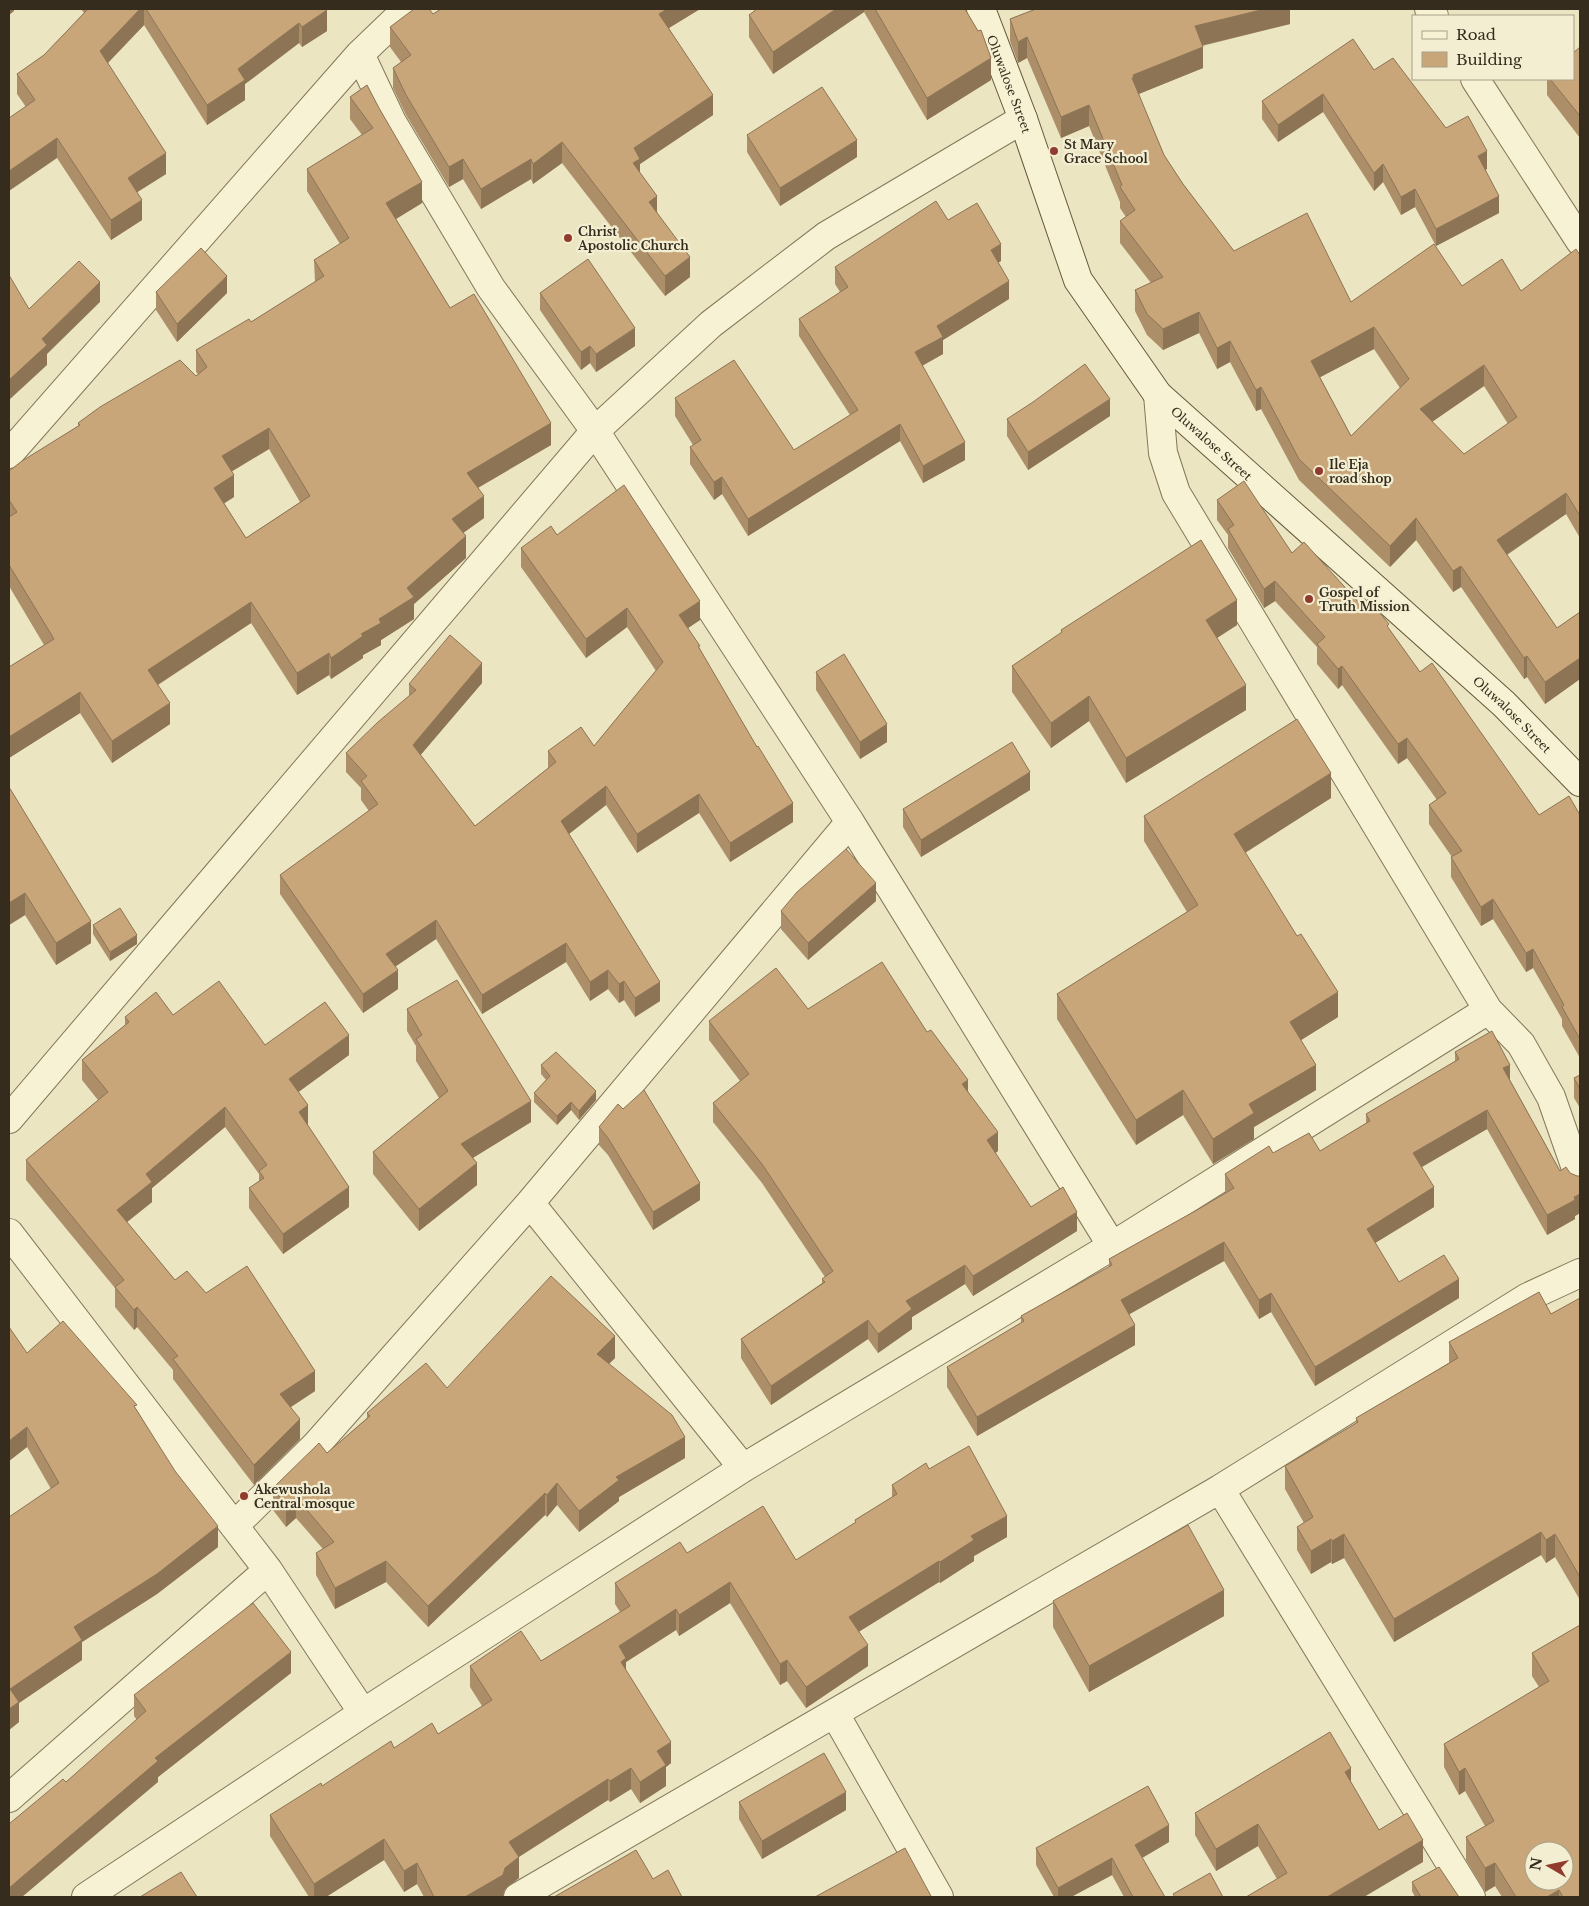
<svg xmlns="http://www.w3.org/2000/svg" width="1589" height="1906" viewBox="0 0 1589 1906" font-family="'Libre Baskerville',serif">
	<style>
		.lines { fill: none; stroke-linecap: round; stroke-linejoin: round }
		.street-casing { stroke: #84775a; stroke-width: 30 }
		.secondary-casing { stroke: #66583d; stroke-width: 30 }
		.street { stroke: #f7f2d4; stroke-width: 28 }
		.secondary { stroke: #f7f2d4; stroke-width: 28 }
		.wall { fill: #ac8f69; fill-rule: evenodd }
		.shaded-wall { fill: #8c7455 }
		.building { fill: #c8a67a; stroke: #8c7455; fill-rule: evenodd }
		.poi-dot { fill: #903b2d; stroke: #f3eed1; stroke-width: 2 }
		.labels { text-anchor: middle; dominant-baseline: central; stroke-width: 4.5; stroke-linejoin: round; paint-order: stroke }
		.street-label { font-size: 12px; fill: #352c1e; stroke: #f3eed1 }
		.poi-label { font-size: 12px; font-weight: bold; fill: #352c1e; stroke: #f3eed1; text-anchor: start }
	</style>
	<rect width="100%" height="100%" fill="#ebe5c2"/>
	<g class="lines">
		<defs>
			<path id="street" d="M 1429,9 L 1434,16
				M 360,54 L 392,122 L 491,288 L 595,431 L 850,822 L 1112,1246
				M 1475,79 L 1580,241
				M 1158,395 L 1163,453 L 1176,493 L 1488,1010 L 1521,1044 L 1551,1097 L 1580,1180
				M 9,454 L 360,54 L 407,9
				M 9,1119 L 595,431 L 711,324 L 826,236 L 1023,119
				M 530,1203 L 743,1468
				M 9,1233 L 268,1570 L 363,1713
				M 1220,1489 L 1471,1897
				M 234,1526 L 316,1445 L 530,1203 L 850,822
				M 835,1714 L 939,1897
				M 9,1798 L 268,1570
				M 86,1897 L 363,1713 L 743,1468 L 1112,1246 L 1488,1010
				M 518,1897 L 1220,1489 L 1528,1297 L 1580,1273"/>
			<g id="secondary">
				<path id="s1" d="M 981,9 L 1023,119 L 1078,280 L 1158,395 L 1504,704 L 1580,782"/>
			</g>
		</defs>
		<use href="#street" class="street-casing"/>
		<use href="#secondary" class="secondary-casing"/>
		<use href="#street" class="street"/>
		<use href="#secondary" class="secondary"/>
	</g>
	<path class="wall" d="M 81,9 L 326,9 L 327,31 L 302,47 L 299,43 L 245,84 L 245,100 L 207,125 L 144,25 L 108,63 L 166,174 L 137,192 L 142,220 L 111,240 L 57,158 L 26,107 L 17,94 L 17,74 L 44,55 L 84,13 Z
		M 700,9 L 669,28 L 713,115 L 640,164 L 640,173 L 657,212 L 690,277 L 665,296 L 562,163 L 533,184 L 531,179 L 481,209 L 463,179 L 449,187 L 406,115 L 393,88 L 393,68 L 401,62 L 390,47 L 390,27 L 433,14 Z
		M 757,9 L 965,9 L 991,80 L 927,120 L 864,12 L 773,74 L 749,37 L 749,15 Z
		M 1033,9 L 1290,9 L 1290,24 L 1202,46 L 1203,68 L 1138,94 L 1164,155 L 1183,184 L 1234,251 L 1351,302 L 1462,286 L 1521,291 L 1580,255 L 1580,538 L 1566,514 L 1507,555 L 1557,628 L 1580,612 L 1580,679 L 1545,704 L 1527,677 L 1524,679 L 1461,587 L 1453,592 L 1416,540 L 1390,567 L 1299,480 L 1261,409 L 1256,411 L 1230,362 L 1217,369 L 1199,333 L 1163,350 L 1147,335 L 1135,311 L 1135,290 L 1151,283 L 1120,243 L 1120,221 L 1126,217 L 1120,208 L 1120,202 L 1089,126 L 1061,138 L 1027,58 L 1018,63 L 1010,41 L 1010,19 L 1033,10 ZM 1374,349 L 1400,388 L 1351,436 L 1320,377 ZM 1484,386 L 1508,424 L 1464,454 L 1432,422 Z
		M 1580,47 L 1580,138 L 1547,95 L 1547,79 L 1573,79 Z
		M 1374,70 L 1446,128 L 1487,169 L 1485,170 L 1499,213 L 1436,246 L 1415,207 L 1401,215 L 1383,182 L 1374,191 L 1323,112 L 1278,142 L 1262,119 L 1262,101 Z
		M 367,85 L 422,203 L 396,219 L 450,308 L 551,445 L 478,488 L 484,518 L 463,533 L 466,558 L 414,604 L 414,619 L 381,640 L 381,645 L 363,655 L 363,658 L 331,679 L 329,675 L 297,695 L 251,623 L 158,685 L 170,724 L 112,763 L 80,713 L 9,758 L 9,667 L 44,645 L 9,586 L 9,471 L 78,426 L 78,423 L 196,376 L 198,374 L 196,372 L 196,350 L 251,322 L 315,282 L 314,260 L 340,244 L 307,191 L 307,169 L 362,135 L 350,119 L 350,97 ZM 269,449 L 300,502 L 246,538 L 224,503 L 234,497 L 231,472 Z
		M 747,135 L 857,157 L 780,206 L 747,152 Z
		M 948,220 L 1001,261 L 998,262 L 1009,299 L 943,340 L 943,354 L 922,365 L 965,460 L 923,483 L 900,441 L 748,536 L 722,494 L 714,500 L 690,464 L 690,447 L 693,445 L 675,416 L 675,398 L 794,450 L 850,415 L 799,336 L 799,319 L 840,292 L 835,284 L 835,267 Z
		M 156,292 L 227,293 L 177,342 L 156,310 Z
		M 540,293 L 635,346 L 596,372 L 590,363 L 581,370 L 540,310 Z
		M 1110,416 L 1028,470 L 1007,436 L 1007,419 Z
		M 1217,500 L 1292,553 L 1361,605 L 1389,629 L 1420,672 L 1539,815 L 1580,815 L 1580,1058 L 1562,1026 L 1562,1019 L 1533,968 L 1526,972 L 1493,919 L 1481,926 L 1451,877 L 1451,857 L 1452,857 L 1429,824 L 1429,805 L 1437,800 L 1407,758 L 1398,764 L 1342,685 L 1338,689 L 1317,664 L 1317,647 L 1275,601 L 1264,608 L 1228,548 L 1228,535 L 1217,520 Z
		M 557,535 L 700,620 L 688,628 L 700,649 L 793,822 L 730,862 L 699,813 L 637,853 L 606,805 L 569,834 L 660,1001 L 635,1017 L 624,1000 L 619,1003 L 608,989 L 590,1001 L 566,962 L 482,1014 L 436,939 L 395,966 L 398,989 L 363,1013 L 280,894 L 280,875 L 369,811 L 361,800 L 361,788 L 346,772 L 346,753 L 409,696 L 409,684 L 482,683 L 420,755 L 475,826 L 548,768 L 548,751 L 594,746 L 656,671 L 627,627 L 586,658 L 521,567 L 521,548 Z
		M 1237,625 L 1217,638 L 1246,710 L 1126,783 L 1089,721 L 1051,748 L 1012,692 L 1012,666 L 1061,633 L 1061,630 Z
		M 816,672 L 887,742 L 860,759 L 816,690 Z
		M 9,787 L 91,943 L 56,965 L 25,915 L 9,925 Z
		M 1030,790 L 921,857 L 903,827 L 903,809 Z
		M 1331,798 L 1245,852 L 1338,1017 L 1301,1040 L 1316,1090 L 1254,1127 L 1254,1139 L 1213,1164 L 1183,1115 L 1136,1145 L 1057,1019 L 1057,994 L 1187,912 L 1144,841 L 1144,816 Z
		M 876,901 L 808,960 L 781,929 L 781,911 Z
		M 93,925 L 137,944 L 110,961 L 93,934 Z
		M 407,1009 L 531,1122 L 473,1158 L 477,1185 L 419,1231 L 373,1174 L 373,1152 L 439,1098 L 416,1061 L 416,1046 L 407,1031 Z
		M 808,1009 L 927,1032 L 968,1091 L 998,1151 L 995,1153 L 1031,1207 L 1077,1231 L 973,1296 L 965,1284 L 912,1317 L 912,1329 L 878,1353 L 868,1339 L 771,1405 L 741,1358 L 741,1339 L 822,1283 L 822,1279 L 825,1277 L 762,1183 L 713,1122 L 713,1103 L 740,1081 L 709,1040 L 709,1021 Z
		M 173,1015 L 265,1045 L 349,1055 L 298,1092 L 308,1125 L 308,1126 L 349,1207 L 283,1254 L 249,1208 L 249,1188 L 259,1181 L 259,1174 L 225,1127 L 152,1188 L 152,1202 L 127,1222 L 175,1280 L 206,1293 L 315,1391 L 291,1407 L 300,1439 L 254,1485 L 173,1379 L 173,1370 L 137,1327 L 134,1330 L 115,1307 L 115,1288 L 26,1180 L 26,1160 L 98,1100 L 82,1080 L 82,1060 L 125,1025 L 125,1017 Z
		M 1455,1052 L 1510,1080 L 1560,1171 L 1570,1173 L 1577,1176 L 1580,1176 L 1580,1213 L 1575,1216 L 1575,1219 L 1547,1235 L 1487,1129 L 1422,1167 L 1434,1207 L 1375,1243 L 1399,1282 L 1459,1298 L 1315,1386 L 1271,1312 L 1259,1319 L 1224,1261 L 1129,1314 L 1135,1345 L 977,1436 L 947,1387 L 947,1367 L 1021,1323 L 1021,1316 L 1109,1267 L 1109,1259 L 1197,1210 L 1225,1193 L 1225,1174 L 1273,1153 L 1320,1151 L 1366,1123 L 1366,1114 L 1455,1061 Z
		M 541,1065 L 596,1100 L 579,1120 L 571,1110 L 557,1125 L 534,1102 L 534,1093 L 546,1080 L 541,1074 Z
		M 1580,1075 L 1580,1108 L 1574,1098 L 1574,1078 Z
		M 599,1127 L 700,1200 L 653,1230 L 608,1155 L 599,1145 Z
		M 1580,1298 L 1580,1600 L 1555,1557 L 1546,1563 L 1541,1555 L 1394,1642 L 1344,1558 L 1332,1564 L 1331,1562 L 1311,1574 L 1297,1550 L 1297,1527 L 1304,1523 L 1285,1489 L 1285,1466 L 1356,1423 L 1356,1418 L 1449,1363 L 1449,1342 L 1551,1314 Z
		M 27,1353 L 137,1410 L 218,1547 L 157,1594 L 82,1642 L 82,1660 L 19,1703 L 19,1722 L 9,1730 L 51,1489 L 27,1447 L 9,1461 Z
		M 615,1358 L 609,1364 L 685,1458 L 619,1497 L 619,1501 L 579,1532 L 557,1505 L 547,1517 L 545,1515 L 428,1627 L 386,1582 L 335,1609 L 316,1575 L 316,1553 L 323,1549 L 296,1518 L 286,1527 L 273,1510 L 273,1488 L 327,1453 L 367,1418 L 367,1413 L 447,1388 Z
		M 929,1469 L 1007,1537 L 974,1556 L 974,1561 L 940,1583 L 939,1582 L 859,1631 L 868,1666 L 806,1708 L 787,1681 L 780,1685 L 730,1603 L 679,1636 L 676,1630 L 626,1662 L 626,1671 L 671,1763 L 666,1767 L 666,1786 L 640,1803 L 631,1789 L 610,1802 L 608,1800 L 519,1857 L 519,1878 L 505,1889 L 503,1896 L 500,1897 L 424,1897 L 417,1884 L 404,1892 L 384,1860 L 326,1897 L 309,1897 L 270,1836 L 270,1815 L 322,1786 L 394,1748 L 438,1734 L 482,1706 L 470,1687 L 470,1666 L 541,1661 L 620,1612 L 615,1604 L 615,1583 L 687,1553 L 796,1560 L 855,1523 L 855,1520 L 892,1497 L 892,1485 Z
		M 1053,1601 L 1224,1616 L 1089,1692 L 1053,1627 Z
		M 1580,1625 L 1580,1897 L 1502,1897 L 1495,1886 L 1485,1892 L 1466,1860 L 1466,1837 L 1485,1826 L 1465,1791 L 1459,1795 L 1444,1767 L 1444,1744 L 1539,1687 L 1532,1676 L 1532,1653 Z
		M 291,1673 L 158,1777 L 158,1782 L 66,1782 L 137,1720 L 134,1716 L 134,1695 Z
		M 1351,1782 L 1379,1830 L 1423,1862 L 1277,1879 L 1258,1846 L 1216,1871 L 1195,1835 L 1195,1813 Z
		M 739,1802 L 846,1810 L 762,1859 L 739,1819 Z
		M 1169,1842 L 1142,1858 L 1165,1897 L 1124,1897 L 1112,1875 L 1071,1897 L 1054,1897 L 1036,1865 L 1036,1848 Z
		M 1412,1882 L 1459,1897 L 1415,1897 L 1412,1891 Z"/>
	<path class="shaded-wall" d="M 9,9 L 14,9 L 14,11 L 9,15 Z
		M 140,9 L 144,9 L 144,25 L 100,71 L 100,51 Z
		M 667,9 L 700,9 L 659,34 L 659,14 Z
		M 836,9 L 864,9 L 864,12 L 773,74 L 773,52 Z
		M 1265,9 L 1290,9 L 1290,24 L 1195,47 L 1195,26 Z
		M 327,10 L 327,31 L 302,47 L 302,27 Z
		M 299,23 L 299,43 L 245,84 L 245,100 L 207,125 L 207,105 L 238,69 Z
		M 1027,37 L 1027,58 L 1018,63 L 1018,42 Z
		M 1203,47 L 1203,68 L 1134,96 L 1132,99 L 1133,75 Z
		M 991,58 L 991,80 L 927,120 L 927,98 Z
		M 1323,94 L 1323,112 L 1278,142 L 1278,125 Z
		M 713,95 L 713,115 L 640,164 L 640,179 L 633,183 L 634,148 Z
		M 1089,105 L 1089,126 L 1061,138 L 1061,117 Z
		M 57,138 L 57,158 L 9,191 L 9,171 Z
		M 857,140 L 857,157 L 780,206 L 780,188 Z
		M 562,142 L 562,163 L 533,184 L 533,164 Z
		M 1487,151 L 1487,169 L 1478,173 L 1478,156 Z
		M 166,153 L 166,174 L 128,198 L 128,178 Z
		M 463,159 L 463,179 L 449,187 L 449,167 Z
		M 531,159 L 531,179 L 481,209 L 481,189 Z
		M 1383,164 L 1383,182 L 1374,191 L 1374,173 Z
		M 422,182 L 422,203 L 386,225 L 386,203 Z
		M 1415,189 L 1415,207 L 1401,215 L 1401,197 Z
		M 657,196 L 657,216 L 649,202 Z
		M 1499,196 L 1499,213 L 1436,246 L 1436,229 Z
		M 142,200 L 142,220 L 111,240 L 111,220 Z
		M 1001,244 L 1001,261 L 991,267 L 991,250 Z
		M 690,257 L 690,277 L 665,296 L 665,276 Z
		M 227,276 L 227,293 L 177,342 L 177,324 Z
		M 1009,281 L 1009,299 L 943,340 L 943,354 L 915,370 L 915,352 L 937,326 Z
		M 100,282 L 100,302 L 47,354 L 47,365 L 9,400 L 9,380 L 42,339 Z
		M 1199,312 L 1199,333 L 1163,350 L 1163,329 Z
		M 1374,327 L 1374,349 L 1311,382 L 1311,361 Z
		M 635,328 L 635,346 L 596,372 L 596,354 Z
		M 1230,341 L 1230,362 L 1217,369 L 1217,348 Z
		M 590,346 L 590,363 L 581,370 L 581,352 Z
		M 1484,365 L 1484,386 L 1420,430 L 1420,409 Z
		M 1261,387 L 1261,409 L 1256,411 L 1256,390 Z
		M 1110,399 L 1110,416 L 1028,470 L 1028,452 Z
		M 551,423 L 551,445 L 467,494 L 467,473 Z
		M 900,424 L 900,441 L 748,536 L 748,519 Z
		M 269,428 L 269,449 L 222,477 L 222,456 Z
		M 965,442 L 965,460 L 923,483 L 923,466 Z
		M 234,475 L 234,497 L 214,510 L 214,488 Z
		M 722,477 L 722,494 L 714,500 L 714,482 Z
		M 1566,493 L 1566,514 L 1497,561 L 1497,540 Z
		M 484,496 L 484,518 L 452,541 L 452,519 Z
		M 1416,518 L 1416,540 L 1390,567 L 1390,546 Z
		M 466,536 L 466,558 L 414,604 L 414,619 L 381,640 L 381,645 L 363,655 L 363,658 L 331,679 L 331,658 L 361,634 L 379,619 L 407,588 Z
		M 1461,566 L 1461,587 L 1453,592 L 1453,571 Z
		M 1275,581 L 1275,601 L 1264,608 L 1264,589 Z
		M 1237,600 L 1237,625 L 1206,645 L 1206,620 Z
		M 700,601 L 700,620 L 679,634 L 679,615 Z
		M 251,602 L 251,623 L 148,691 L 148,670 Z
		M 627,608 L 627,627 L 586,658 L 586,639 Z
		M 329,653 L 329,675 L 297,695 L 297,673 Z
		M 1527,656 L 1527,677 L 1524,679 L 1524,658 Z
		M 1580,658 L 1580,679 L 1545,704 L 1545,682 Z
		M 482,663 L 482,683 L 413,764 L 413,745 Z
		M 1342,666 L 1342,685 L 1338,689 L 1338,669 Z
		M 1246,685 L 1246,710 L 1126,783 L 1126,758 Z
		M 80,692 L 80,713 L 9,758 L 9,737 Z
		M 1089,696 L 1089,721 L 1051,748 L 1051,723 Z
		M 170,703 L 170,724 L 112,763 L 112,741 Z
		M 887,724 L 887,742 L 860,759 L 860,742 Z
		M 1407,738 L 1407,758 L 1398,764 L 1398,744 Z
		M 1030,772 L 1030,790 L 921,857 L 921,840 Z
		M 1331,773 L 1331,798 L 1234,860 L 1234,834 Z
		M 606,786 L 606,805 L 561,840 L 561,821 Z
		M 699,794 L 699,813 L 637,853 L 637,834 Z
		M 793,803 L 793,822 L 730,862 L 730,843 Z
		M 876,883 L 876,901 L 808,960 L 808,943 Z
		M 25,893 L 25,915 L 9,925 L 9,903 Z
		M 1493,899 L 1493,919 L 1481,926 L 1481,907 Z
		M 436,920 L 436,939 L 386,973 L 386,954 Z
		M 91,921 L 91,943 L 56,965 L 56,943 Z
		M 137,935 L 137,944 L 110,961 L 110,952 Z
		M 566,943 L 566,962 L 482,1014 L 482,995 Z
		M 1533,949 L 1533,968 L 1526,972 L 1526,953 Z
		M 398,970 L 398,989 L 363,1013 L 363,994 Z
		M 608,970 L 608,989 L 590,1001 L 590,982 Z
		M 624,981 L 624,1000 L 619,1003 L 619,984 Z
		M 660,982 L 660,1001 L 635,1017 L 635,998 Z
		M 1338,992 L 1338,1017 L 1290,1047 L 1290,1022 Z
		M 349,1035 L 349,1055 L 289,1099 L 289,1079 Z
		M 1316,1065 L 1316,1090 L 1254,1127 L 1254,1139 L 1213,1164 L 1213,1139 L 1249,1104 Z
		M 1510,1065 L 1510,1084 L 1503,1068 Z
		M 968,1080 L 968,1099 L 962,1084 Z
		M 1183,1090 L 1183,1115 L 1136,1145 L 1136,1120 Z
		M 596,1091 L 596,1100 L 579,1120 L 579,1111 Z
		M 531,1101 L 531,1122 L 461,1165 L 461,1144 Z
		M 571,1102 L 571,1110 L 557,1125 L 557,1116 Z
		M 308,1105 L 308,1125 L 299,1132 L 299,1112 Z
		M 225,1107 L 225,1127 L 152,1188 L 152,1202 L 117,1230 L 117,1210 L 146,1174 Z
		M 1487,1110 L 1487,1129 L 1413,1172 L 1413,1153 Z
		M 998,1132 L 998,1151 L 987,1160 L 987,1140 Z
		M 477,1163 L 477,1185 L 419,1231 L 419,1209 Z
		M 700,1183 L 700,1200 L 653,1230 L 653,1212 Z
		M 349,1187 L 349,1207 L 283,1254 L 283,1234 Z
		M 1434,1187 L 1434,1207 L 1367,1248 L 1367,1229 Z
		M 1580,1194 L 1580,1213 L 1575,1216 L 1575,1219 L 1547,1235 L 1547,1215 Z
		M 1077,1212 L 1077,1231 L 973,1296 L 973,1276 Z
		M 1224,1242 L 1224,1261 L 1121,1319 L 1121,1300 Z
		M 965,1265 L 965,1284 L 912,1317 L 912,1329 L 878,1353 L 878,1334 L 906,1301 Z
		M 1459,1279 L 1459,1298 L 1315,1386 L 1315,1367 Z
		M 1271,1293 L 1271,1312 L 1259,1319 L 1259,1300 Z
		M 137,1307 L 137,1327 L 134,1330 L 134,1310 Z
		M 868,1320 L 868,1339 L 771,1405 L 771,1386 Z
		M 1135,1325 L 1135,1345 L 977,1436 L 977,1417 Z
		M 615,1336 L 615,1358 L 597,1375 L 597,1354 Z
		M 315,1371 L 315,1391 L 280,1414 L 280,1394 Z
		M 300,1419 L 300,1439 L 254,1485 L 254,1465 Z
		M 27,1427 L 27,1447 L 9,1461 L 9,1441 Z
		M 685,1437 L 685,1458 L 619,1497 L 619,1501 L 579,1532 L 579,1511 L 616,1477 Z
		M 557,1483 L 557,1505 L 547,1517 L 547,1495 Z
		M 545,1493 L 545,1515 L 428,1627 L 428,1606 Z
		M 296,1497 L 296,1518 L 286,1527 L 286,1505 Z
		M 1007,1516 L 1007,1537 L 974,1556 L 974,1561 L 940,1583 L 940,1562 L 971,1536 Z
		M 218,1526 L 218,1547 L 157,1594 L 82,1642 L 82,1660 L 19,1703 L 19,1722 L 9,1730 L 9,1709 L 10,1689 L 74,1627 Z
		M 1541,1532 L 1541,1555 L 1394,1642 L 1394,1619 Z
		M 1344,1534 L 1344,1558 L 1332,1564 L 1332,1541 Z
		M 1555,1534 L 1555,1557 L 1546,1563 L 1546,1540 Z
		M 1331,1539 L 1331,1562 L 1311,1574 L 1311,1551 Z
		M 386,1561 L 386,1582 L 335,1609 L 335,1588 Z
		M 939,1561 L 939,1582 L 849,1638 L 849,1617 Z
		M 730,1582 L 730,1603 L 679,1636 L 679,1615 Z
		M 1224,1590 L 1224,1616 L 1089,1692 L 1089,1666 Z
		M 676,1609 L 676,1630 L 626,1662 L 626,1679 L 621,1683 L 619,1646 Z
		M 868,1645 L 868,1666 L 806,1708 L 806,1687 Z
		M 291,1652 L 291,1673 L 158,1777 L 158,1782 L 22,1897 L 9,1897 L 9,1888 L 155,1758 Z
		M 787,1660 L 787,1681 L 780,1685 L 780,1664 Z
		M 671,1742 L 671,1763 L 666,1767 L 666,1786 L 640,1803 L 640,1782 L 657,1751 Z
		M 631,1768 L 631,1789 L 610,1802 L 610,1781 Z
		M 1351,1768 L 1351,1790 L 1345,1772 Z
		M 1465,1768 L 1465,1791 L 1459,1795 L 1459,1772 Z
		M 608,1779 L 608,1800 L 509,1863 L 509,1842 Z
		M 846,1792 L 846,1810 L 762,1859 L 762,1841 Z
		M 1258,1824 L 1258,1846 L 1216,1871 L 1216,1849 Z
		M 1169,1825 L 1169,1842 L 1135,1862 L 1135,1845 Z
		M 384,1839 L 384,1860 L 326,1897 L 314,1897 L 314,1884 Z
		M 1423,1840 L 1423,1862 L 1364,1897 L 1327,1897 Z
		M 519,1857 L 519,1878 L 505,1889 L 503,1896 L 500,1897 L 465,1897 Z
		M 1112,1858 L 1112,1875 L 1071,1897 L 1058,1897 L 1058,1888 Z
		M 417,1863 L 417,1884 L 404,1892 L 404,1871 Z
		M 1495,1863 L 1495,1886 L 1485,1892 L 1485,1868 Z
		M 1559,1890 L 1559,1897 L 1547,1897 Z"/>
	<path class="building" d="M 88,9 L 140,9 L 100,51 L 166,153 L 128,178 L 142,200 L 111,220 L 57,138 L 9,171 L 9,118 L 35,100 L 17,74 L 44,55 Z
		M 146,9 L 326,9 L 327,10 L 302,27 L 299,23 L 238,69 L 245,80 L 207,105 Z
		M 414,9 L 429,9 L 433,14 L 441,9 L 667,9 L 659,14 L 713,95 L 634,148 L 640,159 L 633,163 L 657,196 L 649,202 L 690,257 L 665,276 L 562,142 L 533,164 L 531,159 L 481,189 L 463,159 L 449,167 L 406,95 L 393,68 L 411,55 L 390,27 Z
		M 757,9 L 836,9 L 773,52 L 749,15 Z
		M 875,9 L 965,9 L 978,31 L 981,30 L 991,58 L 927,98 Z
		M 1036,9 L 1265,9 L 1195,26 L 1203,47 L 1133,75 L 1134,77 L 1132,78 L 1164,155 L 1183,184 L 1234,251 L 1307,213 L 1351,302 L 1434,244 L 1462,286 L 1502,259 L 1521,291 L 1576,249 L 1580,255 L 1580,516 L 1566,493 L 1497,540 L 1557,628 L 1580,612 L 1580,658 L 1545,682 L 1527,656 L 1524,658 L 1461,566 L 1453,571 L 1416,518 L 1390,546 L 1299,459 L 1261,387 L 1256,390 L 1230,341 L 1217,348 L 1199,312 L 1163,329 L 1147,314 L 1135,290 L 1163,277 L 1120,221 L 1135,210 L 1120,187 L 1122,185 L 1089,105 L 1061,117 L 1027,37 L 1018,42 L 1010,19 ZM 1374,327 L 1409,379 L 1351,436 L 1311,361 ZM 1484,365 L 1517,417 L 1464,454 L 1420,409 Z
		M 1353,39 L 1374,70 L 1393,58 L 1446,128 L 1468,116 L 1487,151 L 1478,156 L 1499,196 L 1436,229 L 1415,189 L 1401,197 L 1383,164 L 1374,173 L 1323,94 L 1278,125 L 1262,101 Z
		M 1580,47 L 1580,116 L 1550,79 L 1573,79 L 1573,53 Z
		M 367,85 L 379,108 L 422,182 L 386,203 L 450,308 L 474,294 L 551,423 L 467,473 L 484,496 L 452,519 L 466,536 L 407,588 L 414,597 L 379,619 L 381,623 L 361,634 L 363,636 L 331,658 L 329,653 L 297,673 L 251,602 L 148,670 L 170,703 L 112,741 L 80,692 L 9,737 L 9,667 L 54,639 L 9,565 L 9,517 L 17,512 L 9,500 L 9,471 L 22,461 L 80,425 L 78,423 L 100,407 L 180,360 L 196,376 L 207,367 L 196,350 L 249,319 L 251,322 L 324,276 L 314,260 L 349,238 L 307,169 L 373,128 L 350,97 ZM 269,428 L 310,496 L 246,538 L 214,488 L 234,475 L 222,456 Z
		M 822,87 L 857,140 L 780,188 L 747,135 Z
		M 936,201 L 948,220 L 977,203 L 1001,244 L 991,250 L 1009,281 L 937,326 L 943,337 L 915,352 L 965,442 L 923,466 L 900,424 L 748,519 L 722,477 L 714,482 L 690,447 L 701,440 L 675,398 L 734,360 L 794,450 L 858,410 L 799,319 L 848,287 L 835,267 Z
		M 201,248 L 227,276 L 177,324 L 156,292 Z
		M 588,259 L 635,328 L 596,354 L 590,346 L 581,352 L 540,293 Z
		M 79,261 L 100,282 L 42,339 L 47,345 L 9,380 L 9,275 L 29,309 Z
		M 1085,364 L 1110,399 L 1028,452 L 1007,419 L 1033,402 Z
		M 1244,481 L 1292,553 L 1304,542 L 1361,605 L 1368,599 L 1389,624 L 1387,626 L 1420,672 L 1432,663 L 1539,815 L 1569,796 L 1580,815 L 1580,1039 L 1562,1007 L 1564,1005 L 1533,949 L 1526,953 L 1493,899 L 1481,907 L 1451,857 L 1462,851 L 1429,805 L 1446,793 L 1407,738 L 1398,744 L 1342,666 L 1338,669 L 1317,644 L 1325,637 L 1275,581 L 1264,589 L 1228,529 L 1234,525 L 1217,500 Z
		M 624,485 L 700,601 L 679,615 L 700,646 L 698,646 L 757,747 L 758,746 L 793,803 L 730,843 L 699,794 L 637,834 L 606,786 L 561,821 L 660,982 L 635,998 L 624,981 L 619,984 L 608,970 L 590,982 L 566,943 L 482,995 L 436,920 L 386,954 L 398,970 L 363,994 L 280,875 L 378,804 L 361,781 L 367,776 L 346,753 L 378,722 L 416,690 L 409,684 L 450,635 L 482,663 L 413,745 L 475,826 L 556,762 L 548,751 L 581,727 L 594,746 L 663,662 L 627,608 L 586,639 L 521,548 L 551,526 L 557,535 Z
		M 1201,540 L 1237,600 L 1206,620 L 1246,685 L 1126,758 L 1089,696 L 1051,723 L 1012,666 L 1062,632 L 1061,630 Z
		M 844,654 L 887,724 L 860,742 L 816,672 Z
		M 1297,719 L 1331,773 L 1234,834 L 1297,936 L 1301,934 L 1338,992 L 1290,1022 L 1316,1065 L 1249,1104 L 1254,1113 L 1213,1139 L 1183,1090 L 1136,1120 L 1057,994 L 1198,905 L 1144,816 Z
		M 1012,742 L 1030,772 L 921,840 L 903,809 Z
		M 9,787 L 91,921 L 56,943 L 25,893 L 9,903 Z
		M 846,849 L 876,883 L 808,943 L 781,911 L 797,892 Z
		M 120,908 L 137,935 L 110,952 L 93,925 Z
		M 882,962 L 927,1032 L 931,1030 L 968,1080 L 962,1084 L 998,1132 L 987,1140 L 1031,1207 L 1063,1187 L 1077,1212 L 973,1276 L 965,1265 L 906,1301 L 912,1309 L 878,1334 L 868,1320 L 771,1386 L 741,1339 L 825,1282 L 822,1279 L 833,1271 L 762,1164 L 713,1103 L 749,1074 L 709,1021 L 776,968 L 808,1009 Z
		M 457,980 L 531,1101 L 461,1144 L 477,1163 L 419,1209 L 373,1152 L 448,1091 L 416,1039 L 422,1035 L 407,1009 Z
		M 219,981 L 265,1045 L 325,1002 L 349,1035 L 289,1079 L 308,1105 L 299,1112 L 349,1187 L 283,1234 L 249,1188 L 264,1178 L 259,1171 L 267,1165 L 225,1107 L 146,1174 L 152,1182 L 117,1210 L 175,1280 L 187,1271 L 206,1293 L 247,1266 L 315,1371 L 280,1394 L 300,1419 L 254,1465 L 173,1359 L 178,1356 L 137,1307 L 134,1310 L 115,1287 L 124,1280 L 26,1160 L 108,1092 L 82,1060 L 129,1022 L 125,1017 L 156,992 L 173,1015 Z
		M 1492,1031 L 1510,1065 L 1503,1068 L 1560,1171 L 1566,1167 L 1570,1173 L 1577,1176 L 1580,1176 L 1580,1194 L 1574,1197 L 1575,1200 L 1547,1215 L 1487,1110 L 1413,1153 L 1434,1187 L 1367,1229 L 1399,1282 L 1444,1255 L 1459,1279 L 1315,1367 L 1271,1293 L 1259,1300 L 1224,1242 L 1121,1300 L 1135,1325 L 977,1417 L 947,1367 L 1024,1321 L 1021,1316 L 1112,1265 L 1109,1259 L 1197,1210 L 1234,1188 L 1225,1174 L 1269,1146 L 1273,1153 L 1309,1133 L 1320,1151 L 1370,1121 L 1366,1114 L 1459,1059 L 1455,1052 Z
		M 556,1052 L 596,1091 L 579,1111 L 571,1102 L 557,1116 L 534,1093 L 550,1076 L 541,1065 Z
		M 1580,1075 L 1580,1089 L 1574,1078 Z
		M 644,1090 L 700,1183 L 653,1212 L 608,1138 L 599,1127 L 618,1104 L 623,1109 Z
		M 551,1276 L 615,1336 L 597,1354 L 672,1415 L 685,1437 L 616,1477 L 619,1480 L 579,1511 L 557,1483 L 547,1495 L 545,1493 L 428,1606 L 386,1561 L 335,1588 L 316,1553 L 334,1542 L 296,1497 L 286,1505 L 273,1488 L 319,1443 L 327,1453 L 370,1416 L 367,1413 L 426,1363 L 447,1388 Z
		M 1539,1292 L 1551,1314 L 1580,1298 L 1580,1577 L 1555,1534 L 1546,1540 L 1541,1532 L 1394,1619 L 1344,1534 L 1332,1541 L 1331,1539 L 1311,1551 L 1297,1527 L 1313,1517 L 1285,1466 L 1358,1422 L 1356,1418 L 1458,1358 L 1449,1342 Z
		M 63,1321 L 137,1405 L 134,1406 L 175,1471 L 218,1526 L 157,1574 L 74,1627 L 82,1640 L 10,1689 L 19,1702 L 9,1709 L 9,1517 L 59,1483 L 27,1427 L 9,1441 L 9,1327 L 27,1353 Z
		M 969,1446 L 1007,1516 L 971,1536 L 974,1540 L 940,1562 L 939,1561 L 849,1617 L 868,1645 L 806,1687 L 787,1660 L 780,1664 L 730,1582 L 679,1615 L 676,1609 L 619,1646 L 626,1658 L 621,1662 L 671,1742 L 657,1751 L 666,1765 L 640,1782 L 631,1768 L 610,1781 L 608,1779 L 509,1842 L 519,1857 L 505,1868 L 503,1875 L 465,1897 L 434,1897 L 417,1863 L 404,1871 L 384,1839 L 314,1884 L 270,1815 L 321,1783 L 322,1786 L 391,1741 L 394,1748 L 432,1723 L 438,1734 L 492,1700 L 470,1666 L 521,1631 L 541,1661 L 630,1606 L 615,1583 L 680,1542 L 687,1553 L 763,1506 L 796,1560 L 856,1522 L 855,1520 L 897,1494 L 892,1485 L 926,1463 L 929,1469 Z
		M 1188,1525 L 1224,1590 L 1089,1666 L 1053,1601 Z
		M 253,1603 L 291,1652 L 155,1758 L 158,1761 L 9,1888 L 9,1824 L 63,1779 L 66,1782 L 146,1711 L 134,1695 Z
		M 1580,1625 L 1580,1897 L 1563,1897 L 1559,1890 L 1547,1897 L 1516,1897 L 1495,1863 L 1485,1868 L 1466,1837 L 1494,1821 L 1465,1768 L 1459,1772 L 1444,1744 L 1549,1681 L 1532,1653 ZM 1534,1851 L 1564,1851 L 1564,1881 L 1534,1881 Z
		M 1330,1732 L 1351,1768 L 1345,1772 L 1379,1830 L 1407,1813 L 1423,1840 L 1327,1897 L 1246,1897 L 1287,1873 L 1258,1824 L 1216,1849 L 1195,1813 Z
		M 824,1753 L 846,1792 L 762,1841 L 739,1802 Z
		M 1148,1786 L 1169,1825 L 1135,1845 L 1165,1897 L 1133,1897 L 1112,1858 L 1058,1888 L 1036,1848 Z
		M 905,1848 L 931,1896 L 929,1897 L 815,1897 Z
		M 636,1850 L 653,1879 L 668,1870 L 682,1897 L 554,1897 Z
		M 1439,1867 L 1459,1897 L 1421,1897 L 1412,1882 Z
		M 181,1872 L 197,1897 L 140,1897 Z
		M 1210,1873 L 1223,1897 L 1175,1897 L 1173,1894 Z"/>
	<g class="poi-dot">
		<circle cx="1054" cy="151" r="5"/>
		<circle cx="568" cy="238" r="5"/>
		<circle cx="1319" cy="471" r="5"/>
		<circle cx="1309" cy="599" r="5"/>
		<circle cx="244" cy="1496" r="5"/>
	</g>
	<g class="labels">
		<g class="street-label">
			<text stroke="none"><textPath href="#s1" startOffset="80">Oluwalose Street</textPath></text>
			<text stroke="none"><textPath href="#s1" startOffset="500">Oluwalose Street</textPath></text>
			<text stroke="none"><textPath href="#s1" startOffset="905">Oluwalose Street</textPath></text>
		</g>
		<g class="poi-label">
			<text x="1064" y="144">St Mary<tspan x="1064" dy="14">Grace School</tspan></text>
			<text x="578" y="231">Christ<tspan x="578" dy="14">Apostolic Church</tspan></text>
			<text x="1329" y="464">Ile Eja<tspan x="1329" dy="14">road shop</tspan></text>
			<text x="1319" y="592">Gospel of<tspan x="1319" dy="14">Truth Mission</tspan></text>
			<text x="254" y="1489">Akewushola<tspan x="254" dy="14">Central mosque</tspan></text>
		</g>
	</g>
	<rect width="1589" height="1906" fill="none" stroke="#352c1e" stroke-width="20"/>
	<rect x="1412" y="15" width="162" height="65" fill="#f3eed1" stroke="#a7a089"/>
	<rect x="1422" y="31" width="25" height="8" fill="#f7f2d4" stroke="#a7a089"/>
	<text x="1456" y="40" font-size="15" fill="#352c1e">Road</text>
	<rect x="1422" y="52" width="25" height="15" fill="#c8a67a" stroke="#a7a089"/>
	<text x="1456" y="65" font-size="15" fill="#352c1e">Building</text>
	<g transform="translate(1549 1866) rotate(279)"><circle r="24" fill="#f3eed1" stroke="#a7a089"/>
	<path d="M0-4L9 19L0 12L-9 19Z" fill="#903b2d"/>
	<text y="-8" font-size="14" font-weight="bold" text-anchor="middle" fill="#352c1e">N</text>
	</g>
</svg>
